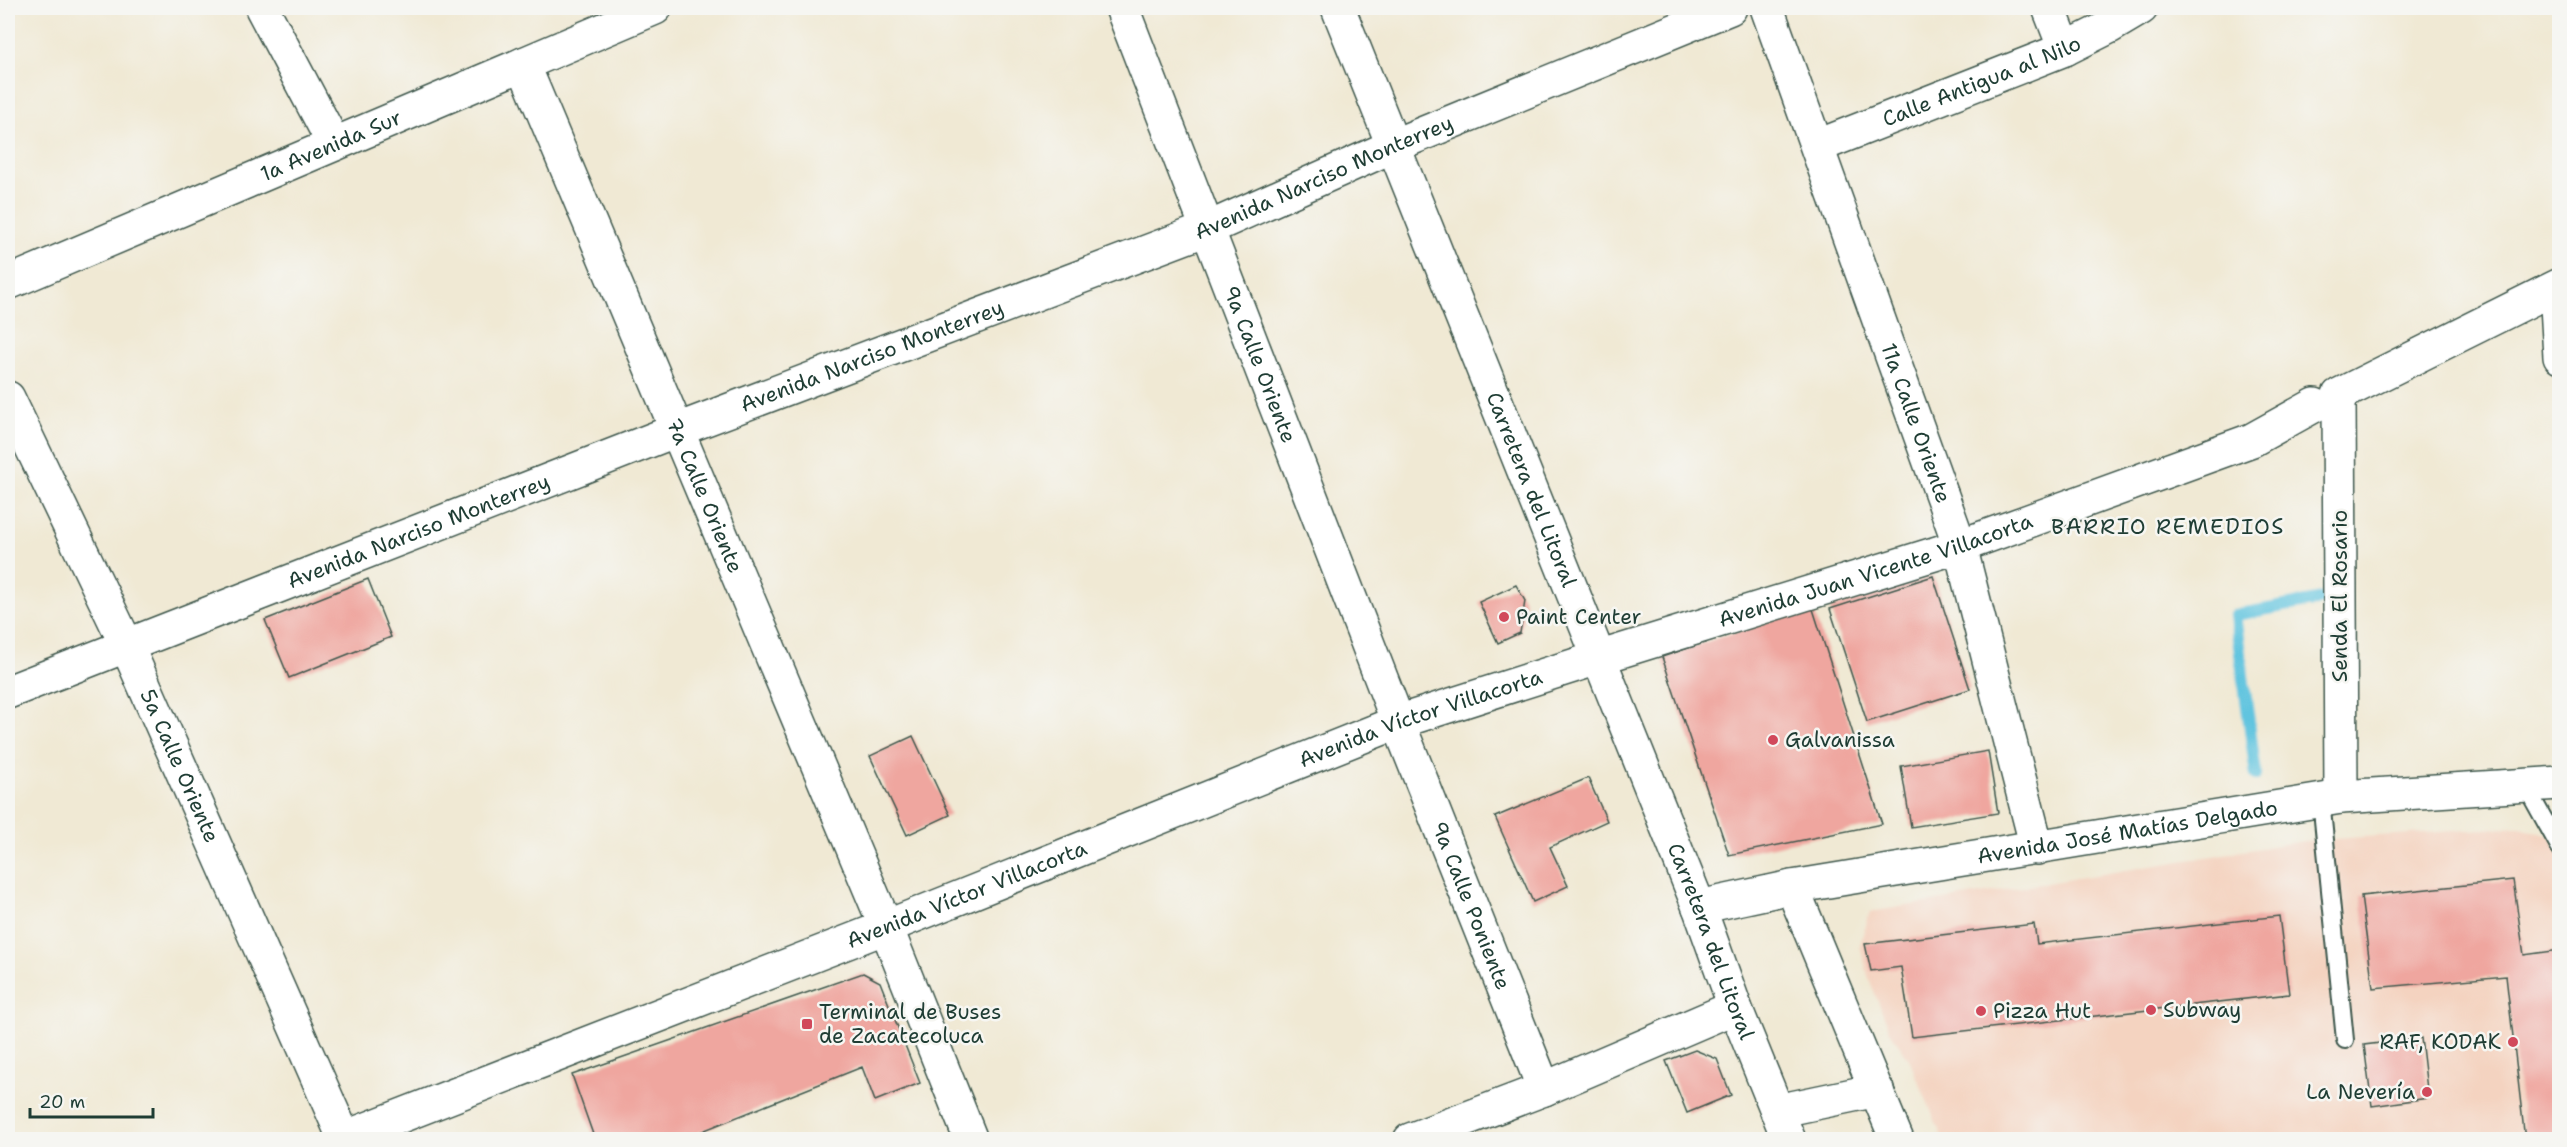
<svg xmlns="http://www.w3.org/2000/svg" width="2567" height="1147" viewBox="0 0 2567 1147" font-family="'Shantell Sans',sans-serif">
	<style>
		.built { fill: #f4d3c0 }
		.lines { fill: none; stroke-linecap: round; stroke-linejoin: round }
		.stream { stroke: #61c4df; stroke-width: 12 }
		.building { fill: #efa69f }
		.service-casing { stroke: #3e574c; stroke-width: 20 }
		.minor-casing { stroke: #3e574c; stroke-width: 36 }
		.secondary-casing { stroke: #3e574c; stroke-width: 36 }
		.service { stroke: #fff; stroke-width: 16 }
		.minor { stroke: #fff; stroke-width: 33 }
		.secondary { stroke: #fff; stroke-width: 33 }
		.poi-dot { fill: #d1495b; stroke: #f6f6f2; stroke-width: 2 }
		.labels { text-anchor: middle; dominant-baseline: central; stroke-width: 5; stroke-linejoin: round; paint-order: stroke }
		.street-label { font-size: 21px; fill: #1f3d34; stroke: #f6f6f2 }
		.poi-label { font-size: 21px; fill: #1f3d34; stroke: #f6f6f2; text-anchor: start }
		.neighbourhood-label { font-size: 22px; letter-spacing: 1.5px; fill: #1f3d34; stroke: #f6f6f2 }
	</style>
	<rect width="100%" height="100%" fill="#f6f6f2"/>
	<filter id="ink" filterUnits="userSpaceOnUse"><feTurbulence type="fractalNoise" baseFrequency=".0167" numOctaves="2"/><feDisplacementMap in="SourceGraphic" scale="12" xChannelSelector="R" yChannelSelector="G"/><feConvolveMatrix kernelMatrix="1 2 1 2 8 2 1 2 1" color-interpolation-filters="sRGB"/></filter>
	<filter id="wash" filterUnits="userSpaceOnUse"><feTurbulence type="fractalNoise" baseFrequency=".008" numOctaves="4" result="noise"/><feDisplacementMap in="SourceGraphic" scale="24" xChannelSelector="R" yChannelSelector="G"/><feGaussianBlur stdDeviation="1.35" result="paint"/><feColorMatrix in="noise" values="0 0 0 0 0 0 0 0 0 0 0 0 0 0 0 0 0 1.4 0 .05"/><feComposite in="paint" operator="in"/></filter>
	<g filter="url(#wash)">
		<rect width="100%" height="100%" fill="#f0e9d4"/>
		<path class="built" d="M 2516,827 L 2559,838 L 2559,1139 L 1943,1139 L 1909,1059 L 1890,1031 L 1868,976 L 1860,945 L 1870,912 L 2304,841 Z"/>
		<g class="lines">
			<path class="stream" d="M 2256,775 L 2235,615 L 2334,597"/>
		</g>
		<g id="blocks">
			<path class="building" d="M 1933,576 L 1970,689 L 1867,722 L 1830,609 Z
				M 368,579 L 391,637 L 289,678 L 265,620 Z
				M 1516,585 L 1525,601 L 1520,633 L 1498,643 L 1479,602 Z
				M 1812,606 L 1882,824 L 1729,855 L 1662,657 Z
				M 913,736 L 950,815 L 907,835 L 870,756 Z
				M 1988,751 L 1998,813 L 1911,827 L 1901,766 Z
				M 1588,778 L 1607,821 L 1550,847 L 1568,886 L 1533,902 L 1495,817 Z
				M 2513,880 L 2524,955 L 2560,950 L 2560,1140 L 2525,1140 L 2506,976 L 2373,988 L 2361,896 Z
				M 2279,916 L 2289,994 L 1912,1037 L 1901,967 L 1871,971 L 1865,944 L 2034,924 L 2037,944 Z
				M 863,973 L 880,982 L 920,1083 L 875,1101 L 862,1067 L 680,1140 L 595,1140 L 572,1075 Z
				M 2421,1038 L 2428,1098 L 2372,1106 L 2364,1045 Z
				M 1695,1050 L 1717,1059 L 1731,1095 L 1687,1113 L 1666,1061 Z"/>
		</g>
	</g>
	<g filter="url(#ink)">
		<use href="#blocks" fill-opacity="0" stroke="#3e574c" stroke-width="1.5"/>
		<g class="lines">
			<defs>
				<path id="service" d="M 2525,785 L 2560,848
					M 2321,800 L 2345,1040"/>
				<g id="minor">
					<path d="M 262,8 L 334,144"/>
					<path id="s1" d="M 1122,8 L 1398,722 L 1544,1089"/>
					<path id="s2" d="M 1767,8 L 1960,546 L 2037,848"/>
					<path d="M 2049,8 L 2065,49"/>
					<path id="s3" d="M 523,64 L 886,927 L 971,1140"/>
					<path id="s4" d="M 1818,146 L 2065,49 L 2109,27 L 2141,8"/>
					<path id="s5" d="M 8,283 L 655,8"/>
					<path d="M 2556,288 L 2560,357"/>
					<path id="s6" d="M 8,398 L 126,644 L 345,1140"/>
					<path id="s7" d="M 1598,658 L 1960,546 L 2252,440 L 2315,405"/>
					<path id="s8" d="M 8,692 L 677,430 L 1207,229 L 1395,145 L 1730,8"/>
					<path d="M 2341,797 L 2339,395 L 2560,285"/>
					<path d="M 1792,887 L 1897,1140"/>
					<path id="s9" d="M 1699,907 L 1792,887 L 2341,797 L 2560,783"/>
					<path d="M 1777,1111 L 1877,1090"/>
				</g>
				<g id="secondary">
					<path id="s10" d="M 1338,8 L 1699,907 L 1735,1007 L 1789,1140"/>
					<path id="s11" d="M 339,1140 L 886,927 L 1398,722 L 1598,658"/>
					<path d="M 1410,1140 L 1544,1089 L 1735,1007"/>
				</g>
			</defs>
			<use href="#service" class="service-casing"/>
			<use href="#minor" class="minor-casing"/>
			<use href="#secondary" class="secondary-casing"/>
			<use href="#service" class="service"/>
			<use href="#minor" class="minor"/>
			<use href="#secondary" class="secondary"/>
		</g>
	</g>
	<g class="poi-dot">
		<circle cx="1504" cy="617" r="6"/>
		<circle cx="1773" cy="740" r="6"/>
		<circle cx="2151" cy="1010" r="6"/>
		<circle cx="1981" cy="1011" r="6"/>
		<rect x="801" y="1018" width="12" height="12" rx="3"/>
		<circle cx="2513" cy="1042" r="6"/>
		<circle cx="2427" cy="1092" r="6"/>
	</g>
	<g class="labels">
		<g class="street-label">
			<text stroke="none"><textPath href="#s4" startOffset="176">Calle Antigua al Nilo</textPath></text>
			<text stroke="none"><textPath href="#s5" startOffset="351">1a Avenida Sur</textPath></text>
			<text stroke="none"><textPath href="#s8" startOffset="1413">Avenida Narciso Monterrey</textPath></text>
			<text stroke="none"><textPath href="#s8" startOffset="927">Avenida Narciso Monterrey</textPath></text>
			<text stroke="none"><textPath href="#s1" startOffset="382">9a Calle Oriente</textPath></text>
			<text stroke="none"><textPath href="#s2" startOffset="441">11a Calle Oriente</textPath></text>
			<text stroke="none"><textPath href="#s10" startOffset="519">Carretera del Litoral</textPath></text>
			<text stroke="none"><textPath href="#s3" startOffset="468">7a Calle Oriente</textPath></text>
			<text stroke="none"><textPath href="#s8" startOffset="441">Avenida Narciso Monterrey</textPath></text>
			<text stroke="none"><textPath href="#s7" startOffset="291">Avenida Juan Vicente Villacorta</textPath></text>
			<text transform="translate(2340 596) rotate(-90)">Senda El Rosario</text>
			<text stroke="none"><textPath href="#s11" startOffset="1161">Avenida Víctor Villacorta</textPath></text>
			<text stroke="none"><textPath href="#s6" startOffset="406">5a Calle Oriente</textPath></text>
			<text stroke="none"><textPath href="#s9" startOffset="435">Avenida José Matías Delgado</textPath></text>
			<text stroke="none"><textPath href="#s11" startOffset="674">Avenida Víctor Villacorta</textPath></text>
			<text stroke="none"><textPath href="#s1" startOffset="963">9a Calle Poniente</textPath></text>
			<text stroke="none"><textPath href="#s10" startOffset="1005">Carretera del Litoral</textPath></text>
		</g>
		<g class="poi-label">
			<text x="1516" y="617">Paint Center</text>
			<text x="1785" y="740">Galvanissa</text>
			<text x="2163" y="1010">Subway</text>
			<text x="1993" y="1011">Pizza Hut</text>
			<text x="819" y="1012">Terminal de Buses<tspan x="819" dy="24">de Zacatecoluca</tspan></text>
			<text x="2501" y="1042" text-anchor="end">RAF, KODAK</text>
			<text x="2415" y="1092" text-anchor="end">La Nevería</text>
		</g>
		<g class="neighbourhood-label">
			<text x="2168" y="526">BARRIO REMEDIOS</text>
		</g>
	</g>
	<rect width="2567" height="1147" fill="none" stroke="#f6f6f2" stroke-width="30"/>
	<path d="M30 1108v9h123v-9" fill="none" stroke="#1f3d34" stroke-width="3"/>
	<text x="39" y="1108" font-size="18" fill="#1f3d34" stroke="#f6f6f2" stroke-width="4.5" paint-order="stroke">20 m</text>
</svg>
